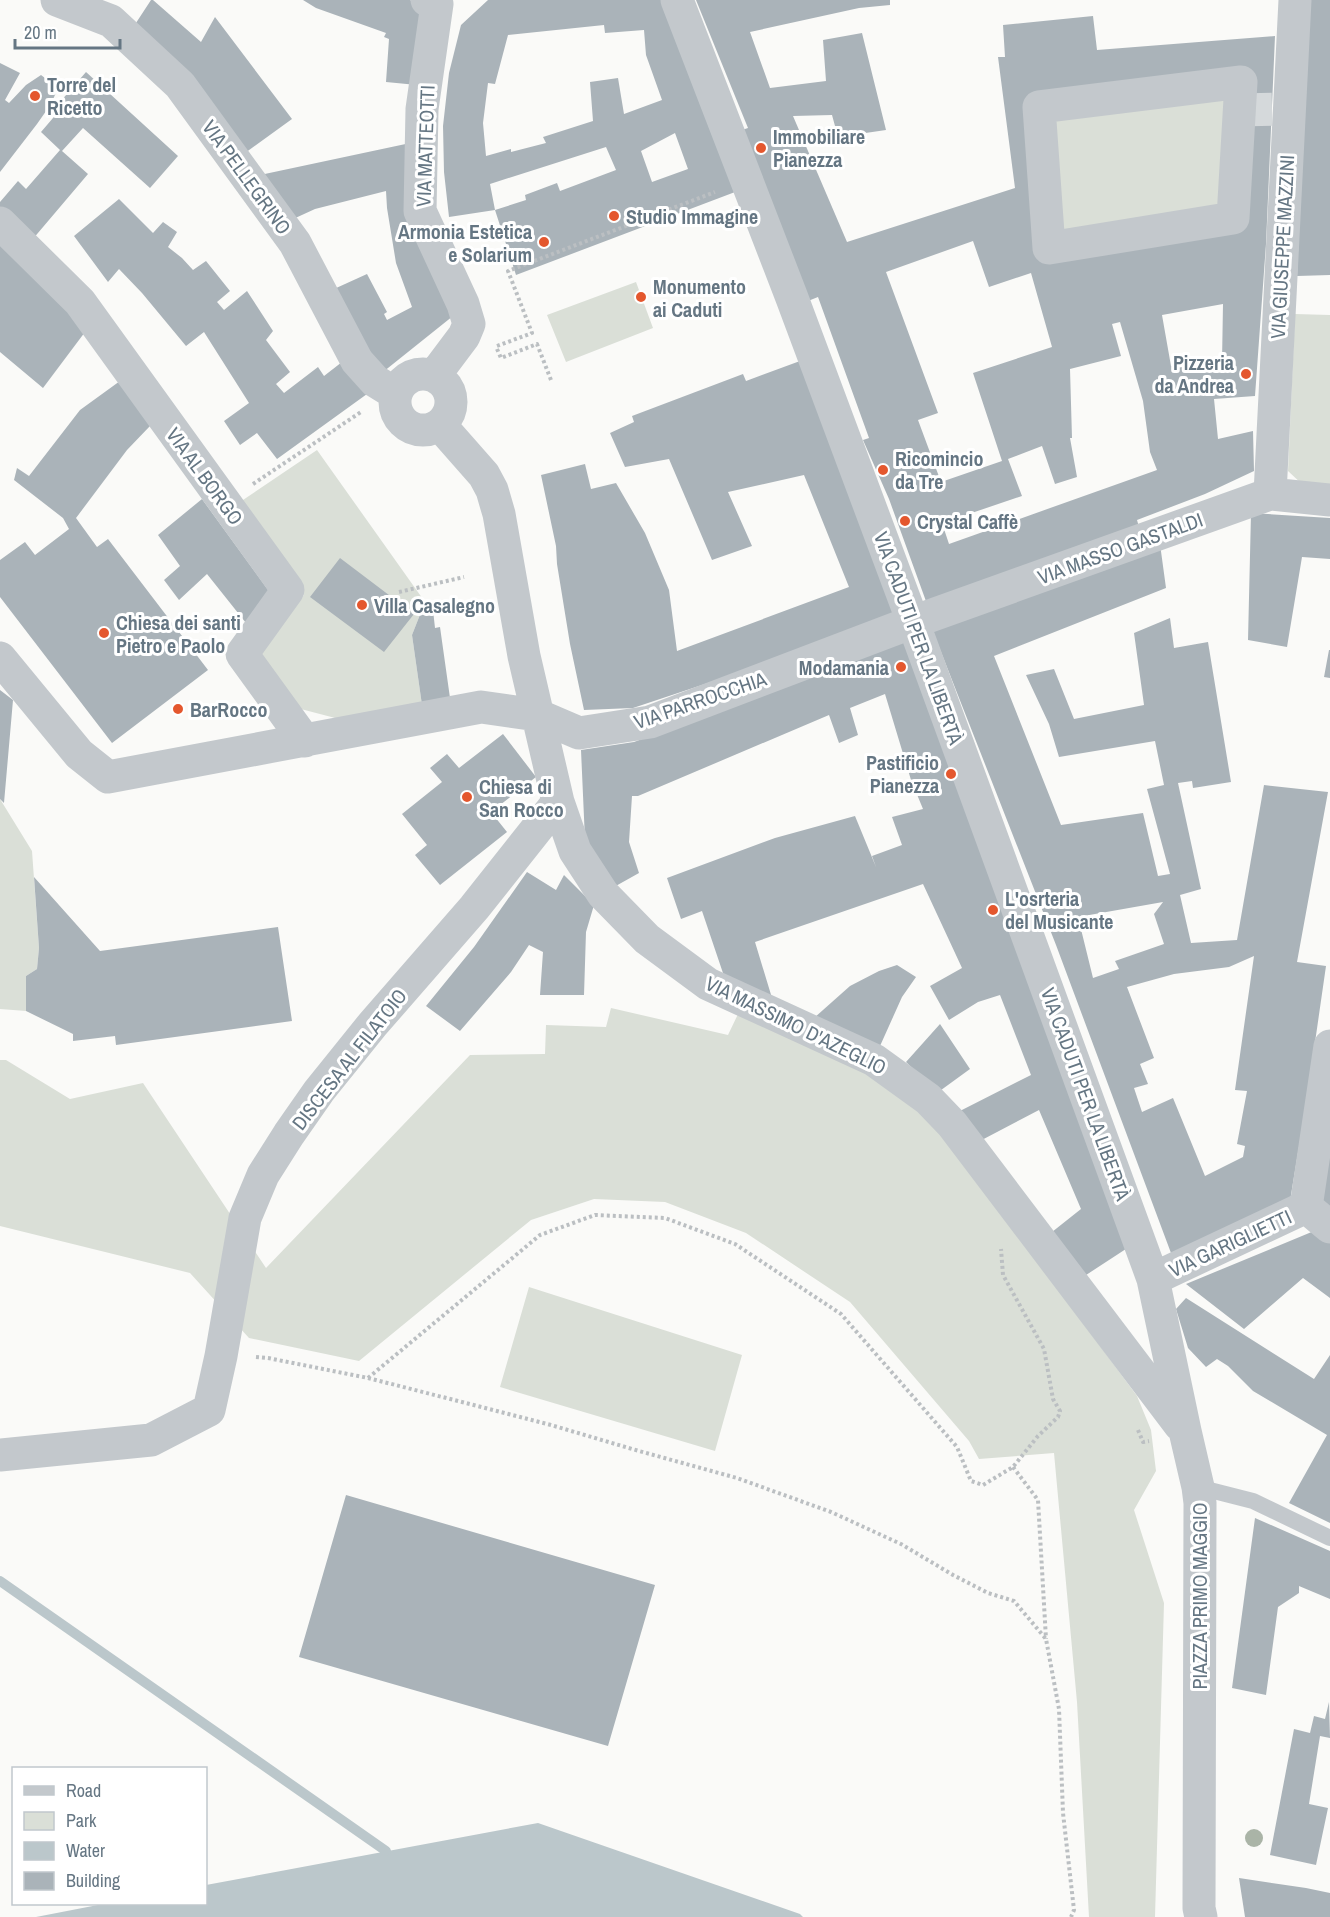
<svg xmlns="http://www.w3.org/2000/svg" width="1330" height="1917" viewBox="0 0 1330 1917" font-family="'Archivo Narrow',sans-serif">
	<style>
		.green { fill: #dadfd7 }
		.water { fill: #bbc7cb }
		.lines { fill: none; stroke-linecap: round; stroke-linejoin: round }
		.stream { stroke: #bbc7cb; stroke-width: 10 }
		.building { fill: #aab3b9; fill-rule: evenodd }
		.street-tunnel { stroke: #d5d9db; stroke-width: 33; stroke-dasharray: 33 16; stroke-linecap: butt }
		.path { stroke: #bbbfc2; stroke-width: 4; stroke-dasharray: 3 3; stroke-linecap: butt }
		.lane { stroke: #c3c8cc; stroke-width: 16 }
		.street { stroke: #c3c8cc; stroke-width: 33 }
		.tree { fill: #aab4a7 }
		.poi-dot { fill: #e4572e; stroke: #fff; stroke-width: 2 }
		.labels { text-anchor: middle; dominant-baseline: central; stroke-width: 6; stroke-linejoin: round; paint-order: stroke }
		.poi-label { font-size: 20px; font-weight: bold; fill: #657683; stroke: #fff; text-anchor: start }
		.street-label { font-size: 20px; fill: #657683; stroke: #fff }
	</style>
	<rect width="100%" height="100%" fill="#fafaf8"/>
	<path class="green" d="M 1233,89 L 1227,211 L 1057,239 L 1047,111 Z
		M 636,282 L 653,328 L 566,362 L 547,315 Z
		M 1295,314 L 1330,315 L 1330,487 L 1304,486 L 1288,471 Z
		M 317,450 L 425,602 L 412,635 L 422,705 L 339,719 L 297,708 L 260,654 L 304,595 L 237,504 Z
		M 0,799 L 32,851 L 39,948 L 37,969 L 26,976 L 26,1011 L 0,1009 Z
		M 611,1008 L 728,1035 L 739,1012 L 893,1084 L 942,1132 L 1137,1396 L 1151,1430 L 1156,1471 L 1134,1510 L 1164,1603 L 1155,1917 L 1089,1917 L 1077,1702 L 1054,1453 L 979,1459 L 969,1441 L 850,1302 L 746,1233 L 665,1202 L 594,1199 L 531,1220 L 359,1361 L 249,1338 L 190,1273 L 0,1226 L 0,1060 L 6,1060 L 70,1099 L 143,1083 L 266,1268 L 470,1055 L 545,1054 L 546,1025 L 606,1027 Z
		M 529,1287 L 742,1355 L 715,1451 L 500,1387 Z"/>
	<path class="water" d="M 538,1823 L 800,1914 L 803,1917 L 36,1917 L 103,1904 L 206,1904 L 206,1885 Z"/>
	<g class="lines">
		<path class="stream" d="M 0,1581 L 386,1851"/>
	</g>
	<path class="building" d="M 151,0 L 153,0 L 201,42 L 215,17 L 292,119 L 245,153 L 134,26 Z
		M 303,0 L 410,0 L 426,8 L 417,85 L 386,82 L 389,39 L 384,37 L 386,33 L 316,8 Z
		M 488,0 L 668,0 L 743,189 L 516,275 L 495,210 L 526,200 L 525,195 L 557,183 L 560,191 L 616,170 L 606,147 L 490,184 L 495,210 L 449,217 L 444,172 L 443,126 L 449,73 L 461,25 ZM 604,25 L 605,33 L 644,30 L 646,55 L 662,100 L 624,114 L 618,78 L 590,82 L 593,121 L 543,137 L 546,143 L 511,152 L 511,149 L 486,156 L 483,123 L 488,83 L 495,84 L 508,35 ZM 675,133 L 688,169 L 652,182 L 641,151 Z
		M 696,0 L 890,0 L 890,5 L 859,8 L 750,32 L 770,88 L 826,81 L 823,40 L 862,33 L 886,130 L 838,137 L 832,115 L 793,116 L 847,242 L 1015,188 L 998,57 L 1005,57 L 1003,25 L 1093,16 L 1097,50 L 1275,36 L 1266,244 L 1255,396 L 1214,399 L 1218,439 L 1253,431 L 1254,471 L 1205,494 L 1137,520 L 1139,527 L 927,604 L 889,499 L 863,440 L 869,438 L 818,297 L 808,301 L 742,130 L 748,128 ZM 1233,89 L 1227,211 L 1057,239 L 1047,111 ZM 973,241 L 989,287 L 1031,273 L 1052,347 L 973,373 L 1002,461 L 941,482 L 918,420 L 938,413 L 886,272 ZM 1223,304 L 1222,362 L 1171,366 L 1162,315 ZM 1120,322 L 1143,401 L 1150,452 L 1157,470 L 949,544 L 942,523 L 1022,496 L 1008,459 L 1042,446 L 1055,484 L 1077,477 L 1070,438 L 1072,438 L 1070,369 L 1121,356 L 1112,324 Z
		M 1309,0 L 1330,0 L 1330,275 L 1297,276 Z
		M 0,63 L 20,73 L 5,100 L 9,103 L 26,85 L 41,75 L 58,88 L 51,104 L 37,124 L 0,172 Z
		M 86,72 L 178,156 L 150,188 L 83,128 L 62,151 L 88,174 L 32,240 L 0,212 L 0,202 L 18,181 L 26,189 L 60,150 L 41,132 L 65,104 L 60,102 Z
		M 415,142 L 458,312 L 383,372 L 354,326 L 334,289 L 367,274 L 387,312 L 384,314 L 387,320 L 412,307 L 396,263 L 387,208 L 386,191 L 315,209 L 291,220 L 260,175 Z
		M 119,199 L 153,233 L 163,222 L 177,232 L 168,247 L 182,258 L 193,270 L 206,261 L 230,291 L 217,302 L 224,310 L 247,291 L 273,331 L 266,340 L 290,372 L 276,384 L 284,393 L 318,367 L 324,376 L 342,362 L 367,394 L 277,459 L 257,433 L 240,445 L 224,421 L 249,403 L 204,332 L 186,346 L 142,293 L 119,269 L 108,282 L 74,236 Z
		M 0,231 L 91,324 L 43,388 L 0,352 Z
		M 800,361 L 901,613 L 729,676 L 633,708 L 584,710 L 570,644 L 557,564 L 556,546 L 541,475 L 585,464 L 591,489 L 616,483 L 645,533 L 669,590 L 677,651 L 849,587 L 804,475 L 728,492 L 752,546 L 712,560 L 669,459 L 625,467 L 610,433 L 634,422 L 632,416 L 743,374 L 746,381 Z
		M 120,381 L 150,426 L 127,450 L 76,518 L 97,547 L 108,539 L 208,670 L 112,743 L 0,597 L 0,560 L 25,542 L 35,555 L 69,529 L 63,518 L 14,480 L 17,468 L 29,476 L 80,410 Z
		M 202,499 L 271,594 L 246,623 L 207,574 L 179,600 L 164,580 L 180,566 L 158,535 Z
		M 1251,513 L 1330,518 L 1330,559 L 1302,557 L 1287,647 L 1248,640 Z
		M 1160,544 L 1166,588 L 994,656 L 1061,825 L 1143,813 L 1158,876 L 1170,874 L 1147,789 L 1164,785 L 1155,741 L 1059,757 L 1049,724 L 1026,675 L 1054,669 L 1074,719 L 1144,705 L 1134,633 L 1170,618 L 1174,648 L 1208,642 L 1231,782 L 1193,788 L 1192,781 L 1178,783 L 1201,889 L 1180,895 L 1191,943 L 1237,940 L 1264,785 L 1328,792 L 1297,962 L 1326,966 L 1307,1098 L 1290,1201 L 1171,1253 L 1056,945 L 930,624 ZM 1163,902 L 1154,914 L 1164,944 L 1115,961 L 1119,969 L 1093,978 L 1078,917 ZM 1254,956 L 1235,1090 L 1247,1091 L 1237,1144 L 1245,1146 L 1243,1157 L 1205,1176 L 1173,1098 L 1142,1112 L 1134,1088 L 1148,1084 L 1140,1064 L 1154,1058 L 1127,987 L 1174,974 L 1229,967 Z
		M 340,558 L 414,614 L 384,652 L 310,597 Z
		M 432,601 L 435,628 L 440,627 L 450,698 L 422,705 L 412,635 L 425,602 Z
		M 908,640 L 1132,1245 L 1083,1277 L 1052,1232 L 1081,1209 L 1039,1110 L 978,1142 L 956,1113 L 1031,1075 L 1000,995 L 978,1002 L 949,1020 L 930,986 L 962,968 L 923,884 L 755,942 L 772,998 L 725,979 L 702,911 L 681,919 L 667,878 L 775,838 L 855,816 L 876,867 L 872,856 L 902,845 L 892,817 L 923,809 L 911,780 L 885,694 L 850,708 L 858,735 L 839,743 L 829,715 L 638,796 L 632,796 L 629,842 L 639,873 L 614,887 L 585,840 L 581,750 L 634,742 Z
		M 1329,650 L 1330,650 L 1330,678 L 1324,677 Z
		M 0,690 L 13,700 L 4,803 L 0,799 Z
		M 503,734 L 536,777 L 491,812 L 507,832 L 440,885 L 415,855 L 427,845 L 402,814 L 442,782 L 430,768 L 447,754 L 459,768 Z
		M 527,872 L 556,890 L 564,875 L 594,905 L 586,932 L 584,995 L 540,995 L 543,952 L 529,945 L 511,972 L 460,1031 L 426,1006 L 474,947 Z
		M 34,877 L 100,951 L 278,927 L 292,1021 L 116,1045 L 115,1036 L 73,1041 L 73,1034 L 26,1011 L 26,976 L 37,969 L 39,948 Z
		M 897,965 L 916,977 L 902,997 L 880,1046 L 814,1018 L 850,986 L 879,971 Z
		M 940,1024 L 970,1069 L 937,1093 L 906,1062 Z
		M 1330,1118 L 1330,1211 L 1321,1210 Z
		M 1314,1231 L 1330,1243 L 1330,1298 L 1303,1278 L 1244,1329 L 1186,1284 Z
		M 1186,1298 L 1314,1379 L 1330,1355 L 1330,1523 L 1289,1503 L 1327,1435 L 1253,1391 L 1228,1366 L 1217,1359 L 1206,1367 L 1188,1348 L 1176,1309 Z
		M 346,1495 L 655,1585 L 608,1746 L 299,1657 Z
		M 1255,1518 L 1330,1551 L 1330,1599 L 1299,1586 L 1299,1593 L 1278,1607 L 1266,1695 L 1232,1688 Z
		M 1329,1702 L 1330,1738 L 1320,1736 L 1309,1804 L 1328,1808 L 1316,1865 L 1270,1855 L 1294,1729 L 1310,1733 L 1314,1716 L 1325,1719 Z
		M 1239,1878 L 1306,1888 L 1330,1893 L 1330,1917 L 1245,1917 Z"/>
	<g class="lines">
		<path class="street-tunnel" d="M 1239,110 L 1289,109"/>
		<path class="path" d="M 497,346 L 532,333 L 508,271 L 715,192
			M 497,349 L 501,358 L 537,344 L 551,380
			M 253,484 L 361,412
			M 399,592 L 464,577
			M 256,1357 L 268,1358 L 368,1378 L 458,1401 L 551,1425 L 639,1451 L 737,1478 L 831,1512 L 901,1544 L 953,1575 L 988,1593 L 1014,1601 L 1046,1639 L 1059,1709 L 1063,1813 L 1074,1910 L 1071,1917
			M 368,1378 L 540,1235 L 595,1215 L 665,1218 L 735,1244 L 841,1314 L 957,1447 L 971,1481 L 983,1485 L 1013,1467 L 1038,1436 L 1058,1417 L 1060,1411 L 1053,1399 L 1044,1349 L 1003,1275 L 1001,1249
			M 1138,1430 L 1143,1442 L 1149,1441
			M 1013,1467 L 1038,1500 L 1046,1639"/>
		<path class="lane" d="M 1198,1487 L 1253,1501 L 1330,1538"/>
		<path class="street" d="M 57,0 L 111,21 L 180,85 L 295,243 L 357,361 L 375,381 L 396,394
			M 427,0 L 437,4 L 422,109 L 420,211 L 463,304 L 469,324 L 464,336 L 434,376
			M 677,0 L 792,298 L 913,622 L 1153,1279 L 1185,1431 L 1198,1487 L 1200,1503 L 1199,1908 L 1201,1917
			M 1241,82 L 1233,218 L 1049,248 L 1039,107 Z
			M 0,223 L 80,302 L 288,590 L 242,654 L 305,741
			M395 402a28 28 0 1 1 56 0a28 28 0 1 1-56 0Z
			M 440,425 L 484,475 L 492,490 L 499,514 L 524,656 L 558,802 L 575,851 L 603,894 L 647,939 L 708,984 L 874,1060 L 928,1099 L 952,1124 L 1180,1425
			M 1270,494 L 1295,0
			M 0,658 L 79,754 L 108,777 L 481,707 L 537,715 L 579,733 L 650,722 L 913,622 L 1270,494 L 1330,500
			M 1306,1207 L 1330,1227
			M 1153,1279 L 1306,1207 L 1330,1046
			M 0,1455 L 151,1440 L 209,1410 L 221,1356 L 245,1218 L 263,1175 L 289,1134 L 319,1091 L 373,1024 L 474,908 L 558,802"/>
	</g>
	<circle class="tree" cx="1254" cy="1838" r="9"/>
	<g class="poi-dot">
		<circle cx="35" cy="96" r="6"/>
		<circle cx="761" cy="148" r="6"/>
		<circle cx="614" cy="216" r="6"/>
		<circle cx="544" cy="242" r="6"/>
		<circle cx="641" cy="297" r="6"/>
		<circle cx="1246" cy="374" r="6"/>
		<circle cx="883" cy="470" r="6"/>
		<circle cx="905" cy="521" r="6"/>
		<circle cx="362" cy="605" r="6"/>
		<circle cx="104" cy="633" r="6"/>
		<circle cx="901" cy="667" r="6"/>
		<circle cx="178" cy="709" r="6"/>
		<circle cx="951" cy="774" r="6"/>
		<circle cx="467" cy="797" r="6"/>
		<circle cx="993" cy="910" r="6"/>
	</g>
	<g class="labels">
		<g class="poi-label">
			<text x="47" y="84">Torre del<tspan x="47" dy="23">Ricetto</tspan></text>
			<text x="773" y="136">Immobiliare<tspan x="773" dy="23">Pianezza</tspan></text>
			<text x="626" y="216">Studio Immagine</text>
			<text x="532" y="231" text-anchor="end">Armonia Estetica<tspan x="532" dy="23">e Solarium</tspan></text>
			<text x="653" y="286">Monumento<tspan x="653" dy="23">ai Caduti</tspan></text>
			<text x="1234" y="362" text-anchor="end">Pizzeria<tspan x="1234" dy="23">da Andrea</tspan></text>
			<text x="895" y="458">Ricomincio<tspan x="895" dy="23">da Tre</tspan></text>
			<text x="917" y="521">Crystal Caffè</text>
			<text x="374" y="605">Villa Casalegno</text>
			<text x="116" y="622">Chiesa dei santi<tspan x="116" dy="23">Pietro e Paolo</tspan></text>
			<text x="889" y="667" text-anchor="end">Modamania</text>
			<text x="190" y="709">BarRocco</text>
			<text x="939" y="762" text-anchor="end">Pastificio<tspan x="939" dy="23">Pianezza</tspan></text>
			<text x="479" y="786">Chiesa di<tspan x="479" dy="23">San Rocco</tspan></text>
			<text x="1005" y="898">L'osrteria<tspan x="1005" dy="23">del Musicante</tspan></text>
		</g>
		<g class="street-label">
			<text transform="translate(425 146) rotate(-88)">VIA MATTEOTTI</text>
			<text transform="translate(247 177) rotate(54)">VIA PELLEGRINO</text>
			<text transform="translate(1282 247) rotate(-87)">VIA GIUSEPPE MAZZINI</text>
			<text transform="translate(205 476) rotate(54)">VIA AL BORGO</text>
			<text transform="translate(1120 548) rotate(-20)">VIA MASSO GASTALDI</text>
			<text transform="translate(919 638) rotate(70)">VIA CADUTI PER LA LIBERTÀ</text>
			<text transform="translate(700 700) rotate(-19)">VIA PARROCCHIA</text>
			<text transform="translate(796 1025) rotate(26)">VIA MASSIMO D'AZEGLIO</text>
			<text transform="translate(349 1059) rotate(-52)">DISCESA AL FILATOIO</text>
			<text transform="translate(1086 1094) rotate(70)">VIA CADUTI PER LA LIBERTÀ</text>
			<text transform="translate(1230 1243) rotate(-25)">VIA GARIGLIETTI</text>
			<text transform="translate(1199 1596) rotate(-90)">PIAZZA PRIMO MAGGIO</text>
		</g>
	</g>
	<rect x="12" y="1767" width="195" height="138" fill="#ffffff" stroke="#c1c8cd" stroke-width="1.5"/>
	<rect x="24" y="1786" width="30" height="9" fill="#c3c8cc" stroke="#c1c8cd" stroke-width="1.5"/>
	<text x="66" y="1797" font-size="18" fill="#657683">Road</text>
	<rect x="24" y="1812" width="30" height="18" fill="#dadfd7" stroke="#c1c8cd" stroke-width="1.5"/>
	<text x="66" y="1827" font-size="18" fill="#657683">Park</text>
	<rect x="24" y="1842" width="30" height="18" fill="#bbc7cb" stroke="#c1c8cd" stroke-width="1.5"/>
	<text x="66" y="1857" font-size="18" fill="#657683">Water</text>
	<rect x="24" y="1872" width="30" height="18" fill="#aab3b9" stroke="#c1c8cd" stroke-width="1.5"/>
	<text x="66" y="1887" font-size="18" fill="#657683">Building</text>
	<path d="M15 39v9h105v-9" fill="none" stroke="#657683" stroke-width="3"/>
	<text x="24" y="39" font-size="18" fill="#657683" stroke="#ffffff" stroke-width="4.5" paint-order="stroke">20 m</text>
</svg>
